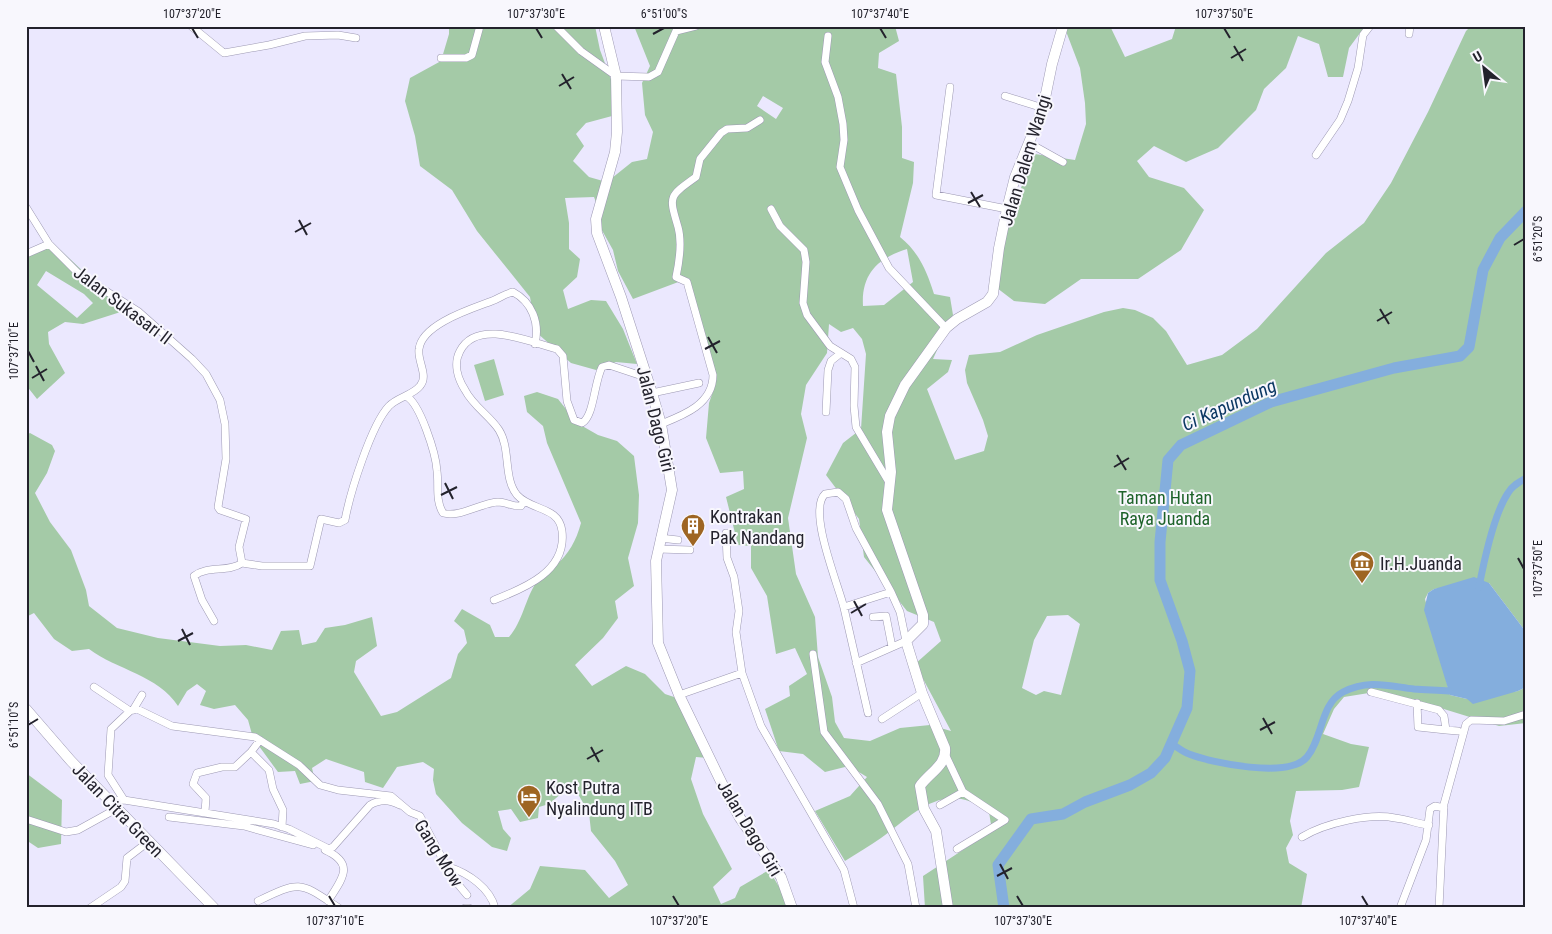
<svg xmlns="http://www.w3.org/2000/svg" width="1552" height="934" viewBox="0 0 1552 934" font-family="'Roboto Condensed',sans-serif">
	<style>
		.green { fill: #a4caa7; fill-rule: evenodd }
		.water { fill: #84aedd }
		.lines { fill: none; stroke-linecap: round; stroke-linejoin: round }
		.canal { stroke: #84aedd; stroke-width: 7 }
		.river { stroke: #84aedd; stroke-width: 11 }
		.street-casing { stroke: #9d99b3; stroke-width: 8 }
		.secondary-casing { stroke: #9d99b3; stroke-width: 11 }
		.street { stroke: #fff; stroke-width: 7 }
		.secondary { stroke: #fff; stroke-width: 10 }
		.ticks { fill: none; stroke: #23222c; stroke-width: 2 }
		.labels { text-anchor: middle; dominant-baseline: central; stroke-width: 4; stroke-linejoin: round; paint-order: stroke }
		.street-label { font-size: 18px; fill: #23222c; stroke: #f8f7fd }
		.park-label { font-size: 18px; fill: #1e632a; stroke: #f8f7fd }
		.poi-label { font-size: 18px; fill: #23222c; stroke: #f8f7fd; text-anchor: start }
		.water-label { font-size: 19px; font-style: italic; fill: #0c3863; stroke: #f8f7fd }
		.neatline { fill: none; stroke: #23222c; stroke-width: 2 }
		.ticks-label { font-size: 12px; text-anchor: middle; fill: #23222c }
	</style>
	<rect width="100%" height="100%" fill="#ebe8fe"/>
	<path class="green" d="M 449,26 L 595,26 L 600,50 L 615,90 L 612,116 L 586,123 L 576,134 L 584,146 L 573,161 L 589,177 L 603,181 L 612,178 L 632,162 L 647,159 L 653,132 L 645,115 L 642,83 L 650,66 L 634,26 L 895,26 L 899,41 L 879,53 L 878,68 L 896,74 L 902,127 L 902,158 L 914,162 L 913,183 L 900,237 C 919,252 927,272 934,294 L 950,297 L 953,315 L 933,359 L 952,360 L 948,372 L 927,389 L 955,460 L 984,451 L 988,436 L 983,420 L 967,383 L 965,370 L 969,355 L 1000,352 L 1037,335 L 1104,312 L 1123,308 L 1135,310 L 1153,318 L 1166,331 L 1187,365 L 1222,355 L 1257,329 L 1326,253 L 1364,223 L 1391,183 L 1428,112 L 1466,31 L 1471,26 L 1526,26 L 1526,632 L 1489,583 L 1434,589 L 1428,593 L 1425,599 L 1450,695 L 1467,699 L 1518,691 L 1526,687 L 1526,723 L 1499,726 L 1408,698 L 1375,692 L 1344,697 L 1334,709 L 1323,734 L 1351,744 L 1369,747 L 1359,787 L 1342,790 L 1296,791 L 1290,821 L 1293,835 L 1286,848 L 1289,863 L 1307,874 L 1301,908 L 925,908 L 923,876 L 992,831 L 989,812 C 945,779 916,812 881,838 C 870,846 857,853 845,861 L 815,811 L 850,796 L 867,777 L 849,766 L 825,772 L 803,754 L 779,751 L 765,709 L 790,696 L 789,686 L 807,674 L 795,648 L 776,654 L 767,596 L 751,568 L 751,546 L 738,545 L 726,497 L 744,489 L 743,471 L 720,473 L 706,438 L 709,403 L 715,386 L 689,278 L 633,299 L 618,271 L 613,250 L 599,225 L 599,210 L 594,197 L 565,198 L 569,223 L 569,249 L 580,259 L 577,277 L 563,290 L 568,309 L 591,300 L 606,301 L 623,329 L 637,364 L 616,362 L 596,370 L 571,363 L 536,332 L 530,297 L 477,231 L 452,190 L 420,166 L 415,136 L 405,101 L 410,78 L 441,61 L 449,34 ZM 763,96 L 783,108 L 776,119 L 757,106 ZM 907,249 L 913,282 L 884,305 L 863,306 C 861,274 878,258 907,249 ZM 829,324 L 841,332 L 853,328 L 862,339 L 866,354 L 861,429 L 843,443 L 826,475 L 859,519 L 864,557 L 907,611 L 934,622 L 941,641 L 915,664 L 951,731 L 930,725 L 900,728 L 870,741 L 844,738 L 835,722 L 832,697 L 818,657 L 815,617 L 796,574 L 788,518 L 807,438 L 801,414 L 806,385 L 827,353 ZM 1068,615 L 1080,624 L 1061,695 L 1044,691 L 1036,695 L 1022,688 L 1034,640 L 1047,616 Z
		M 1064,26 L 1110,26 L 1125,57 L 1172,39 L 1176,26 L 1360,26 L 1363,29 L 1349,48 L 1343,77 L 1328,77 L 1319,44 L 1298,36 L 1286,68 L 1264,89 L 1256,110 L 1218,148 L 1186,162 L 1154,146 L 1137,161 L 1149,177 L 1184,188 L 1204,210 L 1181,250 L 1138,279 L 1081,279 L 1045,304 L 1014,301 L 997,288 L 1000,254 L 1022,185 L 1026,164 L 1035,154 L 1075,160 L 1086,124 L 1085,103 L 1080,68 Z
		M 43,245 L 55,245 L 102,289 L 133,308 L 83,324 L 65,322 L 48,332 L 49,344 L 65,373 L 37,399 L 26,385 L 26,252 ZM 46,271 L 84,294 L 93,303 L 77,318 L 37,285 Z
		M 494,359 L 504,395 L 485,401 L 474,365 Z
		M 537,392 L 558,399 L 577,423 L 598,435 L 617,441 L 634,456 L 639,495 L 638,523 L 628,558 L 634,586 L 615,601 L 618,618 L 603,638 L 575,665 L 592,686 L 626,666 L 645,674 L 665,694 L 680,699 L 708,758 L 696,757 L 691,779 L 703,814 L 732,869 L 713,887 L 721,904 L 735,898 L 740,887 L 769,870 L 784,895 L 787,908 L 507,908 L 530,889 L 540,866 L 585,870 L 609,898 L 628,885 L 615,861 L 591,831 L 589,813 L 578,794 L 562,793 L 549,804 L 539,807 L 538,818 L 520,822 L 511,809 L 498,811 L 503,829 L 511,838 L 507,851 L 492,847 L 462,823 L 436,794 L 433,780 L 434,769 L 423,762 L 397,767 L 383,788 L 365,782 L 364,772 L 326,759 L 312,768 L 315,781 L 300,784 L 295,771 L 278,772 L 253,738 L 248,720 L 235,705 L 214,709 L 200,705 L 206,691 L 197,684 L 187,691 L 178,706 C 158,675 117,670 89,649 L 72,651 L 54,639 L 34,613 L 26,617 L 26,435 L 30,433 L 52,445 L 55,451 L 47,473 L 35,493 L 50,522 L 71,550 L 86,590 L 89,606 L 117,628 L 158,638 L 220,646 L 246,645 L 272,650 L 281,631 L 299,630 L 302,645 L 316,642 L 325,628 L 345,625 L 372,617 L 377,646 L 356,661 L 354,672 L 381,716 L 397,712 L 451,678 L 458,654 L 467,643 L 464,630 L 454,621 L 462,609 L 490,625 L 495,637 L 509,637 C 523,621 525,599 537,581 C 541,575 549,570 555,566 C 569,554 576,541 581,523 L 547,443 L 543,426 L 527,412 L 524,396 Z
		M 26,773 L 62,800 L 61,844 L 38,848 L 26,840 Z"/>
	<path class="water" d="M 1474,577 L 1489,583 L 1526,632 L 1526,687 L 1518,691 L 1473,704 L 1467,699 L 1450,695 L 1424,610 L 1428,593 L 1434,589 Z"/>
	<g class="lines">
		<path class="canal" d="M 1479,587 C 1484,561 1494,514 1508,493 C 1512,486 1519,482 1526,478
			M 1172,744 C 1177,747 1183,752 1189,754 C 1212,763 1289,779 1307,757 C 1323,738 1320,704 1343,692 C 1368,679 1389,686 1414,689 C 1426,690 1437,690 1449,691"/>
		<path class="river" d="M 1004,908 L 998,865 L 1031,819 L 1063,814 L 1085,802 L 1130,785 L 1151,773 L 1165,758 L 1187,708 L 1190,671 L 1182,641 L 1160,580 L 1160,542 L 1168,460 L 1181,445 L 1271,402 L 1394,368 L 1460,356 L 1469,347 L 1483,270 L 1500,238 L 1526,211"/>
		<defs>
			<path id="street" d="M 191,26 L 224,53 L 269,45 L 305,36 L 338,35 L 356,38
				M 556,26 L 581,51 L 616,76 L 649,77 L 658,72 L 676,31 L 696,26
				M 1409,34 L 1410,26
				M 828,36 L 825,62 L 838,97 L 843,124 L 844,140 L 840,167 L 858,210 L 889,268 L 946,328
				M 441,58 L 466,58 L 472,55 L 480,26
				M 950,87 L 936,195 L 1007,209
				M 1005,96 L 1043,108
				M 1029,143 L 1063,162
				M 1316,155 L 1340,120 L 1348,101 L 1358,68 L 1363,35 L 1370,26
				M 26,207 L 49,244 L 79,274 L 139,312 L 192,359 L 206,374 L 220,400 L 225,424 L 226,459 L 218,507 L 220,510 L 246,519 L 239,547 L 242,563 L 262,566 L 310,566 L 321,519 L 339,523 L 345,520 C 350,493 371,425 389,406 C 398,397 413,395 420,386 C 429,376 417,361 419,349 C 422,324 471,309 492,301 C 500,298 504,294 513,292 C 532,302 540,323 535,344
				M 771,209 L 780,226 L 804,250 L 806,262 L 803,303 L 807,315 L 830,346 L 851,359 L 855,367 L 854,406 L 856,427 L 890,484
				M 26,254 L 49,244
				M 652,393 L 699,383
				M 406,396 C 420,403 436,454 437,471 C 439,485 435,500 443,513 C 460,518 480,503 498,502 C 506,502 513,507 521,506 L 524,501
				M 826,412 L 828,370 L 831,361 L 841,353
				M 661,424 C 684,415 713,404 713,375 L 687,282 L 676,277 C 679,263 682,241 678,227 C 669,196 668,197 696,177 L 700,159 L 721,133 L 727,129 L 747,128 L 760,120
				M 726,533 L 727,558 L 734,577 L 739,611 L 736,632 L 742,673 L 761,726 L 844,870 L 854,908
				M 660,538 L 678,540
				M 658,549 L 690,550
				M 494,600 C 525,588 567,571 562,531 C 559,506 531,511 517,495 C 503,478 511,449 499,430 C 490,416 473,406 465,390 C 458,379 453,364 460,351 C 477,318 530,342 557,349 L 563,356 L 567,401 L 574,420 L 582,423 C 594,416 594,383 602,367 L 609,365 L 648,378
				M 844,607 L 891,592 L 900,612 L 906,641 L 856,663
				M 873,617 L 886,616 L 892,647
				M 214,621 L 202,600 L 194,576 C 208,565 228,573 242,563
				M 813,654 L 824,732 L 878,804 L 908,864 L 916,908
				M 94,687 L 130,711
				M 1371,692 L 1439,710 L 1444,716 L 1446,730 L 1458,731
				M 679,695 L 742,673
				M 1417,703 L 1418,727 L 1446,730
				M 133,710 L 142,695
				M 868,713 C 860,678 852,643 844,608 C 839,586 807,511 825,494 L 838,492 L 846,499 L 856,528 L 891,592
				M 882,719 L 922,693
				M 260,740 L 251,752 L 269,770 L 273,789 L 283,810 L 282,827
				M 946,756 L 963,792 L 1005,820 L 957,849
				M 124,800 L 108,775 L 111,729 L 130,711 L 137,709 L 172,726 L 255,737 L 299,765 L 320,785 L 338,790 L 391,796 L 410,812 L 420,816 L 452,877 L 467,895
				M 109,801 L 124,800 L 274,824 L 289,829 L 329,849 L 333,847 L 370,805 C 381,799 389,800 400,805
				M 940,805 L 963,792
				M 205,812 L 206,798 L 193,784 L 197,773 L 222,767 L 235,767 L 251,752
				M 169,817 L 244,826 L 313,845
				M 26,819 L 66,832 L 78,830 L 116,809
				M 1302,837 C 1325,823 1369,813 1395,818 C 1407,819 1417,824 1429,825
				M 325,850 C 356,864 342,879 328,901
				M 449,867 C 468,873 490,888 495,908
				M 258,901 C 301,880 300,882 339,908
				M 90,908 L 121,887 L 125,881 L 127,858 L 148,842
				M 465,908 L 469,908
				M 1400,908 L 1426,840 L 1430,809 L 1435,806 L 1444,808
				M 1439,908 L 1444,804 L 1466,724 L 1471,720 L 1504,721 L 1526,714"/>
			<path id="secondary" d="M 604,26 L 616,76 L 617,132 L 615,152 L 596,219 L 597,233 L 621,297 L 652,393 L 661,424 L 672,490 L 656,561 L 658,643 L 679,695 L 728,796 L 740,818 L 781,877 L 792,908
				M 26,709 L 71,761 L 214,908
				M 948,908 L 936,831 L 924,809 L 920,786 C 929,773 947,765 945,748 L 922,693 L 906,641 L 923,624 L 923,615 L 887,510 L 891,472 L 887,432 L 890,416 L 905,385 L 946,328 L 957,319 L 987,302 L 993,294 L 999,248 L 1007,209 L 1015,177 L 1043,108 L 1052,64 L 1063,26"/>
		</defs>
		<use href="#street" class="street-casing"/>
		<use href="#secondary" class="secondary-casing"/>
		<use href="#street" class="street"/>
		<use href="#secondary" class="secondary"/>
	</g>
	<path class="ticks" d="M 192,28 L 198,38M 536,28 L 542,38M 880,28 L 886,38M 1224,28 L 1230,38M 653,34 L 664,28M 1234,46 L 1243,61M 1231,58 L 1246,49M 562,74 L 571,89M 559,86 L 574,77M 971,192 L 980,207M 968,203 L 983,195M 299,220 L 307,235M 295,232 L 311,223M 1514,245 L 1524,239M 1380,309 L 1389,324M 1377,321 L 1392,312M 708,337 L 717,353M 705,349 L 720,341M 28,351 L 34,362M 36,366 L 44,381M 32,378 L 47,369M 1117,455 L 1126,470M 1114,467 L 1129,458M 445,483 L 453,499M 441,495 L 457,487M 1518,558 L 1524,569M 854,601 L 862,616M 851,613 L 866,604M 182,629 L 190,645M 178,641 L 193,633M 1263,718 L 1272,734M 28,725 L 38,719M 1260,730 L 1275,722M 591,747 L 599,762M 587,759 L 603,750M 1000,864 L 1008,879M 997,876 L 1012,868M 329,896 L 335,906M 673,896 L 679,906M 1017,896 L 1023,906M 1362,896 L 1368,906"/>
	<defs>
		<symbol id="building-pin" viewBox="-11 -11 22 30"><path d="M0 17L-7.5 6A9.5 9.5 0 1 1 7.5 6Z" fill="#9e6522" stroke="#f8f7fd"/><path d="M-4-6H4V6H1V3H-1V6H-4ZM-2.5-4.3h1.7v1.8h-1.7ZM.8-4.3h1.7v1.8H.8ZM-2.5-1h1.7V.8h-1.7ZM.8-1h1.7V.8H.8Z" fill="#fff"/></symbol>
		<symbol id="museum-pin" viewBox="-11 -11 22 30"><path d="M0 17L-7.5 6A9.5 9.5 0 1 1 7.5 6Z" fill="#9e6522" stroke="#f8f7fd"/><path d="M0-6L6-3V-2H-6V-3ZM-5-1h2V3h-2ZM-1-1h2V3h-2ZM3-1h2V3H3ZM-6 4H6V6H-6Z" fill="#fff"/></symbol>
		<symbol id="hotel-pin" viewBox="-11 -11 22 30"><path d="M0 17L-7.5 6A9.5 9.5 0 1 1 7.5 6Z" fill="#9e6522" stroke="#f8f7fd"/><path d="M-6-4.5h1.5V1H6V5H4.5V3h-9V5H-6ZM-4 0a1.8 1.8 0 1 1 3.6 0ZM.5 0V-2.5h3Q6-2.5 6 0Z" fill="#fff"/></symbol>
	</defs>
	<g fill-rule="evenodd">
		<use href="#building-pin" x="679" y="512" width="28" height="38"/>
		<use href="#museum-pin" x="1348" y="549" width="28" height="38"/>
		<use href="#hotel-pin" x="515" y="783" width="28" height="38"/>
	</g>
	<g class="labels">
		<g class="street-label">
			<text transform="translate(1025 160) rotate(-73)">Jalan Dalem Wangi</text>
			<text transform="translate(123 305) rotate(37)">Jalan Sukasari II</text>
			<text transform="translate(656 419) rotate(76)">Jalan Dago Giri</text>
			<text transform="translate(118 810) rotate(46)">Jalan Citra Green</text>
			<text transform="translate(750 828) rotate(59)">Jalan Dago Giri</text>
			<text transform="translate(439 853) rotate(58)">Gang Mow</text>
		</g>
		<g class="park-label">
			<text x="1165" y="497">Taman Hutan<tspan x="1165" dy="21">Raya Juanda</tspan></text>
		</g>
		<g class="poi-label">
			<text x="710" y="516">Kontrakan<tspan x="710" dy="21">Pak Nandang</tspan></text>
			<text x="1380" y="563">Ir.H.Juanda</text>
			<text x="546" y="787">Kost Putra<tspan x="546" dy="21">Nyalindung ITB</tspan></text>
		</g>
		<g class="water-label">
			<text transform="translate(1229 405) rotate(-24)">Ci Kapundung</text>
		</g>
	</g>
	<rect width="1552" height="934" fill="none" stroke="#f8f7fd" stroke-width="55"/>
	<g transform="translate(1484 68) rotate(331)" stroke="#f8f7fd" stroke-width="4" paint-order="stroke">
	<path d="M0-4L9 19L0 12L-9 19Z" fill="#23222c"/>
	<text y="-8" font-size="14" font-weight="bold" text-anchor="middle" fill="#23222c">U</text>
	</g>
	<rect x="28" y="28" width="1496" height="878" class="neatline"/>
	<g class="ticks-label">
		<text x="192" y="18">107°37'20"E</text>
		<text x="536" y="18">107°37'30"E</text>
		<text x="664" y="18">6°51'00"S</text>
		<text x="880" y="18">107°37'40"E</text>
		<text x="1224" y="18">107°37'50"E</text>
		<text transform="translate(1538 239) rotate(-90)" y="4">6°51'20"S</text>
		<text transform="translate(14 351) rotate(-90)" y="4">107°37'10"E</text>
		<text transform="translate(1538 569) rotate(-90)" y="4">107°37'50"E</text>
		<text transform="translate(14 725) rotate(-90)" y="4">6°51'10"S</text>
		<text x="335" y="925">107°37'10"E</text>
		<text x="679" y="925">107°37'20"E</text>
		<text x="1023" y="925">107°37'30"E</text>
		<text x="1368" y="925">107°37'40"E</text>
	</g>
</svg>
